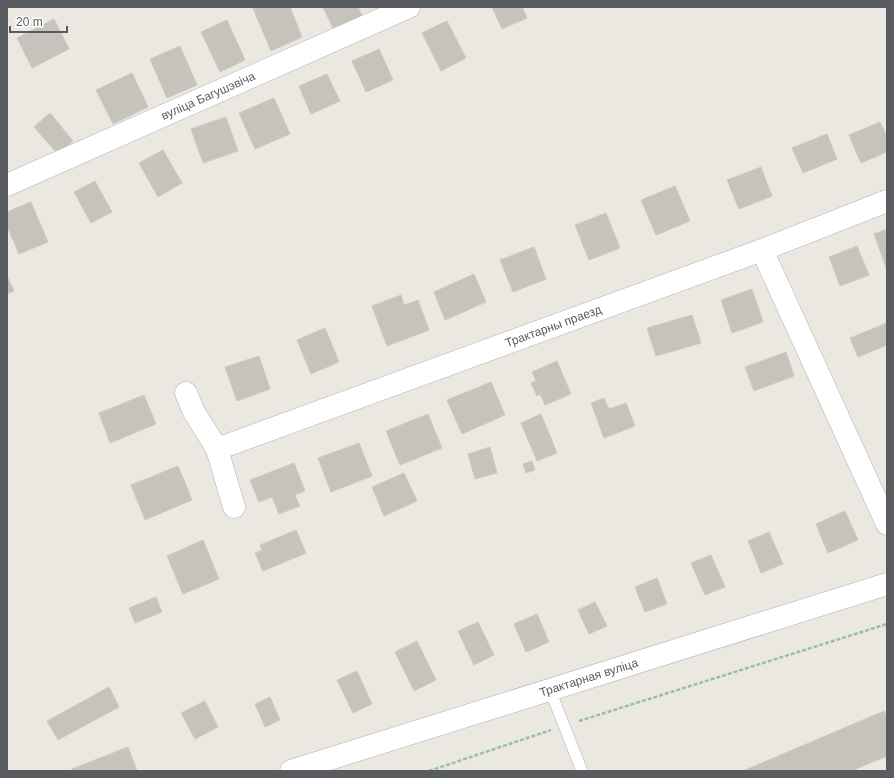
<svg xmlns="http://www.w3.org/2000/svg" width="894" height="778" viewBox="0 0 894 778" font-family="Helvetica,sans-serif">
	<style>
		.building { fill: #c6c2bc; stroke: #cecabf }
		.lines { fill: none; stroke-linecap: round; stroke-linejoin: round }
		.lane-casing { stroke: #b0b2b6; stroke-width: 12 }
		.street-casing { stroke: #b0b2b6; stroke-width: 23 }
		.secondary-casing { stroke: #afb2b6; stroke-width: 23 }
		.path { stroke: #98c0a4; stroke-width: 2.5; stroke-dasharray: 4 2; stroke-linecap: butt }
		.lane { stroke: #fff; stroke-width: 11 }
		.street { stroke: #fff; stroke-width: 22 }
		.secondary { stroke: #fff; stroke-width: 22 }
		.labels { text-anchor: middle; dominant-baseline: central; stroke-width: 3.5; stroke-linejoin: round; paint-order: stroke }
		.street-label { font-size: 12px; fill: #585b5f; stroke: #fff }
	</style>
	<rect width="100%" height="100%" fill="#eae8e0"/>
	<path class="building" d="M 290,7 L 302,37 L 271,51 L 253,8 Z
		M 323,7 L 358,7 L 362,16 L 334,30 Z
		M 492,7 L 522,7 L 527,18 L 502,29 Z
		M 54,19 L 69,49 L 32,68 L 17,38 Z
		M 227,20 L 245,60 L 220,72 L 201,32 Z
		M 447,21 L 466,58 L 441,71 L 422,33 Z
		M 180,46 L 197,85 L 167,98 L 150,59 Z
		M 379,49 L 393,80 L 366,92 L 352,61 Z
		M 132,73 L 148,107 L 113,124 L 96,90 Z
		M 327,74 L 340,101 L 311,114 L 299,86 Z
		M 274,98 L 290,134 L 255,149 L 239,113 Z
		M 50,113 L 73,141 L 58,154 L 34,127 Z
		M 226,117 L 238,151 L 203,163 L 191,129 Z
		M 880,122 L 887,137 L 887,152 L 861,163 L 849,135 Z
		M 827,134 L 837,159 L 803,173 L 792,148 Z
		M 163,150 L 182,183 L 158,197 L 139,163 Z
		M 761,167 L 772,196 L 739,209 L 727,180 Z
		M 95,181 L 112,212 L 91,223 L 74,192 Z
		M 675,186 L 690,221 L 656,235 L 641,200 Z
		M 31,202 L 48,242 L 19,254 L 7,226 L 7,212 Z
		M 606,213 L 620,248 L 589,260 L 575,225 Z
		M 887,229 L 887,270 L 874,234 Z
		M 857,246 L 869,275 L 840,286 L 829,257 Z
		M 534,247 L 546,279 L 513,292 L 500,260 Z
		M 474,274 L 486,302 L 445,320 L 434,292 Z
		M 7,276 L 14,291 L 7,294 Z
		M 752,289 L 763,322 L 732,333 L 721,300 Z
		M 401,295 L 404,305 L 418,300 L 429,330 L 387,346 L 372,306 Z
		M 692,315 L 701,343 L 656,356 L 647,328 Z
		M 887,323 L 887,345 L 858,357 L 850,338 Z
		M 325,328 L 339,362 L 311,374 L 297,340 Z
		M 786,352 L 794,376 L 754,391 L 745,367 Z
		M 259,356 L 270,389 L 237,401 L 225,367 Z
		M 557,361 L 571,394 L 545,405 L 540,394 L 537,396 L 531,383 L 536,381 L 532,372 Z
		M 491,382 L 505,415 L 462,434 L 447,400 Z
		M 144,395 L 156,424 L 110,443 L 99,413 Z
		M 604,398 L 609,409 L 626,403 L 635,426 L 604,438 L 591,403 Z
		M 428,414 L 442,448 L 400,465 L 386,431 Z
		M 541,414 L 557,453 L 537,461 L 521,423 Z
		M 359,443 L 372,476 L 331,492 L 318,458 Z
		M 490,447 L 497,473 L 475,479 L 468,454 Z
		M 532,461 L 535,470 L 526,473 L 523,464 Z
		M 294,463 L 305,491 L 295,495 L 300,506 L 279,514 L 272,497 L 259,502 L 250,480 Z
		M 178,466 L 192,500 L 145,520 L 131,485 Z
		M 404,473 L 417,501 L 384,516 L 372,487 Z
		M 845,511 L 858,540 L 828,553 L 816,524 Z
		M 296,530 L 306,553 L 263,571 L 255,553 L 262,550 L 260,545 Z
		M 769,532 L 783,564 L 761,573 L 748,541 Z
		M 203,540 L 219,579 L 183,594 L 167,556 Z
		M 711,555 L 725,587 L 705,595 L 691,563 Z
		M 657,578 L 667,604 L 645,612 L 635,587 Z
		M 156,597 L 162,612 L 135,623 L 129,608 Z
		M 595,602 L 607,626 L 589,634 L 578,610 Z
		M 537,614 L 549,642 L 526,652 L 514,624 Z
		M 478,622 L 494,655 L 474,665 L 458,631 Z
		M 417,641 L 436,680 L 414,691 L 395,652 Z
		M 357,671 L 372,704 L 353,713 L 337,680 Z
		M 109,687 L 119,707 L 58,740 L 47,721 Z
		M 270,697 L 280,720 L 265,727 L 255,704 Z
		M 205,701 L 218,727 L 195,739 L 181,713 Z
		M 884,711 L 887,719 L 887,756 L 851,771 L 743,771 Z
		M 128,747 L 137,771 L 72,771 L 72,769 Z"/>
	<g class="lines">
		<defs>
			<path id="lane" d="M 550,690 L 582,771"/>
			<g id="street">
				<path id="s1" d="M 7,185 L 409,7"/>
				<path d="M 762,250 L 887,524"/>
				<path d="M 186,393 L 194,412 L 217,449 L 234,507"/>
				<path id="s2" d="M 217,449 L 762,250 L 887,201"/>
			</g>
			<g id="secondary">
				<path id="s3" d="M 291,771 L 887,584"/>
			</g>
		</defs>
		<use href="#lane" class="lane-casing"/>
		<use href="#street" class="street-casing"/>
		<use href="#secondary" class="secondary-casing"/>
		<path class="path" d="M 579,721 L 887,624
			M 429,771 L 551,730"/>
		<use href="#lane" class="lane"/>
		<use href="#street" class="street"/>
		<use href="#secondary" class="secondary"/>
	</g>
	<g class="labels">
		<g class="street-label">
			<text stroke="none"><textPath href="#s1" startOffset="220">вуліца Багушэвіча</textPath></text>
			<text stroke="none"><textPath href="#s2" startOffset="358">Трактарны праезд</textPath></text>
			<text stroke="none"><textPath href="#s3" startOffset="312">Трактарная вуліца</textPath></text>
		</g>
	</g>
	<rect width="894" height="778" fill="none" stroke="#585b5f" stroke-width="16"/>
	<path d="M10 26v6h57v-6" fill="none" stroke="#585b5f" stroke-width="2"/>
	<text x="16" y="26" font-size="12" fill="#585b5f" stroke="#ffffff" stroke-width="3" paint-order="stroke">20 m</text>
</svg>
